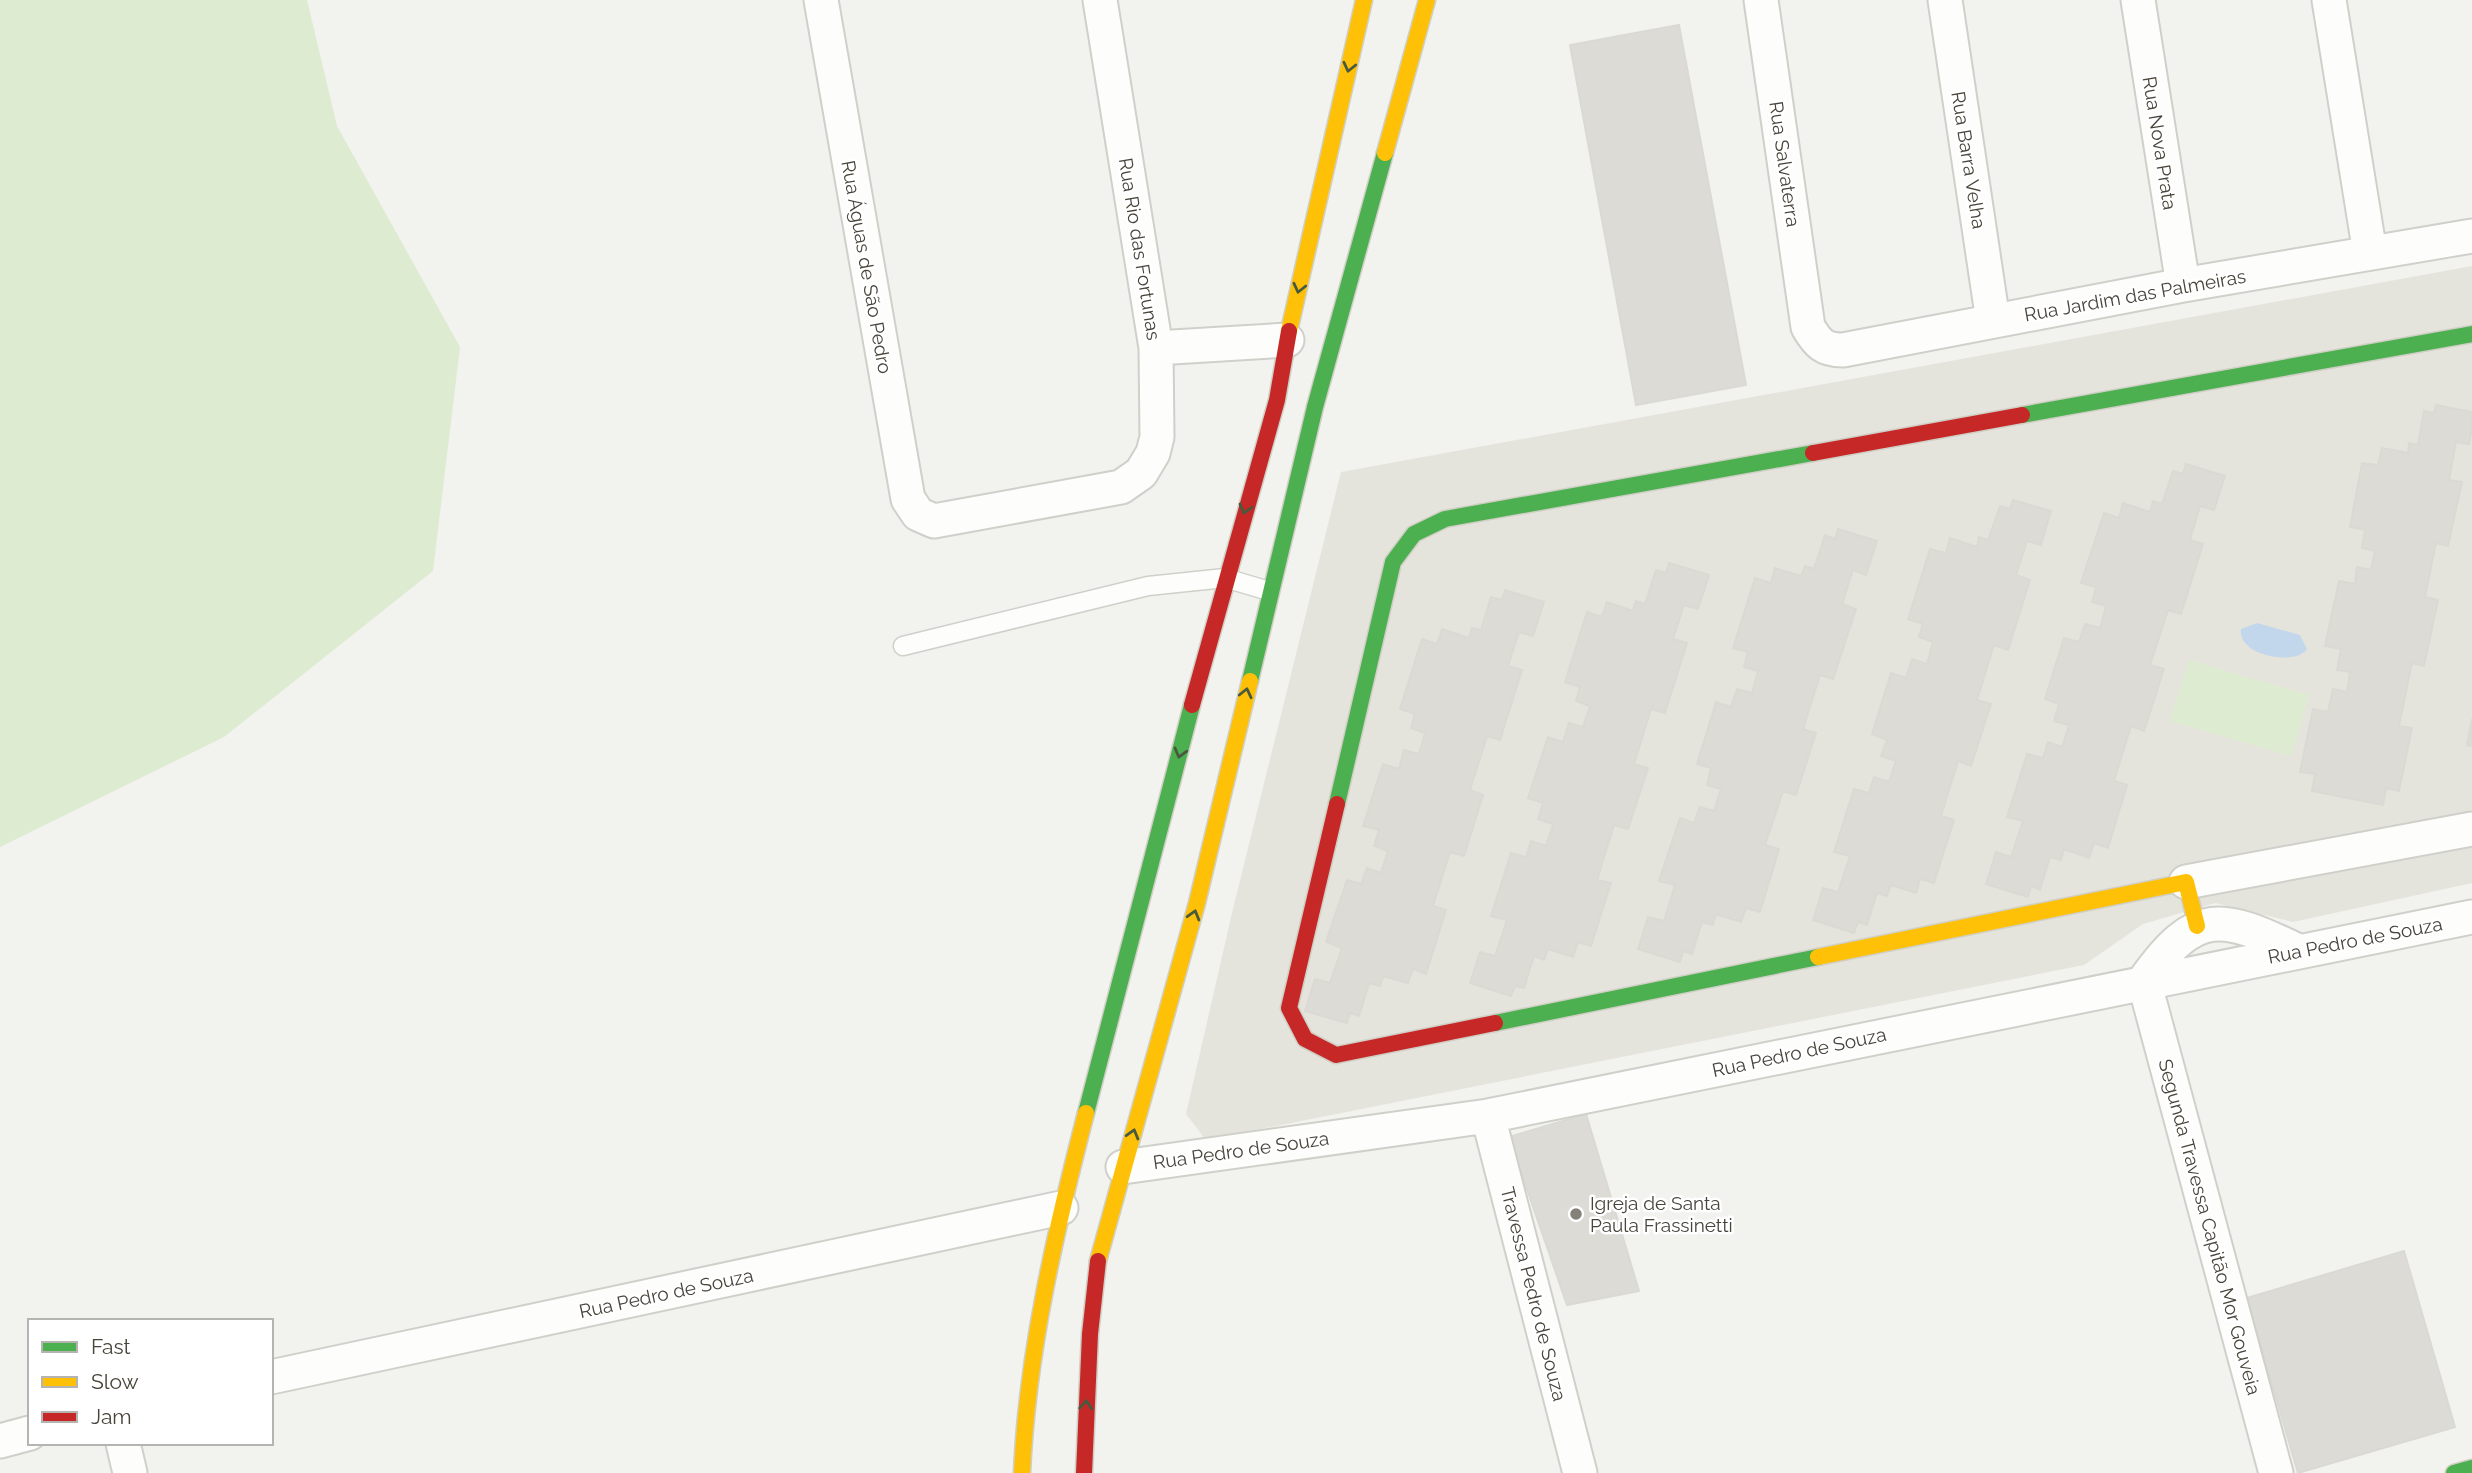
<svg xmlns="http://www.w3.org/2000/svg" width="2472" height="1473" viewBox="0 0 2472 1473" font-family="Raleway,sans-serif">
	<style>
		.residential { fill: #e5e4dc }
		.green { fill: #ddebd1 }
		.water { fill: #c2d7ec }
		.building { fill: #dcdbd6; stroke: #dad9d4; stroke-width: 2 }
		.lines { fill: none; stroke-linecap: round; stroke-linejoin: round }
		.lane-casing { stroke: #d0d0cb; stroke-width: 21 }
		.street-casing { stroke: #d0d0cb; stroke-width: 37 }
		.fast-casing { stroke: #d0cfc5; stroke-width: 19 }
		.slow-casing { stroke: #d0cfc5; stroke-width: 19 }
		.jam-casing { stroke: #d0cfc5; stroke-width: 19 }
		.lane { stroke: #fdfdfc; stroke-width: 18 }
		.street { stroke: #fdfdfc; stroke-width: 33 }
		.fast { stroke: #4caf50; stroke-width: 16 }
		.slow { stroke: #ffc107; stroke-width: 16 }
		.jam { stroke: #c62828; stroke-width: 16 }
		.oneway { stroke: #49593e }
		.poi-dot { fill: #848179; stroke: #fff; stroke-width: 2.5 }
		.labels { text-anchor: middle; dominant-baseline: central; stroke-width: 5; stroke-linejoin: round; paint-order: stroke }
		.street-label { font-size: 19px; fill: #48443a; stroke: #fff }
		.poi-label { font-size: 19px; fill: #48443a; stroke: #fff; text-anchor: start }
	</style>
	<rect width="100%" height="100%" fill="#f2f2ee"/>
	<path class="residential" d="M 2472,266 L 2472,883 L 2293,922 L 2215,903 L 2143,924 L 2084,965 L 1206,1140 L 1186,1114 L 1232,913 L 1341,472 Z"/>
	<path class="green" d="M 0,0 L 307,0 L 337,126 L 460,347 L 433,571 L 224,737 L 0,847 Z
		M 2189,660 L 2309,695 L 2291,756 L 2170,721 Z"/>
	<path class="water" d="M 2257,623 L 2300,635 L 2307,649 C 2295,667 2236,655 2241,629 Z"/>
	<path class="building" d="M 1679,25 L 1746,385 L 1636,405 L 1570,45 Z
		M 2436,405 L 2472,412 L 2472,430 L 2469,444 L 2456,442 L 2449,480 L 2462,482 L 2448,546 L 2436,543 L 2425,597 L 2438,600 L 2424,666 L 2412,663 L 2399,726 L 2412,728 L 2399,791 L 2386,788 L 2383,805 L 2312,791 L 2315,774 L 2300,772 L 2313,709 L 2328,712 L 2333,689 L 2347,692 L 2350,672 L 2337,670 L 2341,649 L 2325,646 L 2339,581 L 2355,584 L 2357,567 L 2371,570 L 2375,551 L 2362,548 L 2365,530 L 2350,527 L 2362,463 L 2378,465 L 2382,448 L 2408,453 L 2409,443 L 2418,445 L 2424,411 L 2434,413 Z
		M 2186,464 L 2225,476 L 2214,510 L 2200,506 L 2190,540 L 2203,544 L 2181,614 L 2168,610 L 2150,665 L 2164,669 L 2144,731 L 2131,726 L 2114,781 L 2127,785 L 2108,848 L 2094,843 L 2089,858 L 2064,849 L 2061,860 L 2050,857 L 2040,890 L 2031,886 L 2028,897 L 1986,884 L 1996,852 L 2011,857 L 2023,821 L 2007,817 L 2027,754 L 2043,758 L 2048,742 L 2062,747 L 2069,725 L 2054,721 L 2059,704 L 2045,699 L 2064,638 L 2079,642 L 2085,624 L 2100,628 L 2106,606 L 2092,602 L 2096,587 L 2081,583 L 2104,513 L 2119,518 L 2123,503 L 2150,512 L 2153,501 L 2162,504 L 2173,471 L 2183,474 Z
		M 2013,500 L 2051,511 L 2041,545 L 2027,541 L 2016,575 L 2030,580 L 2008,650 L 1994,645 L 1977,700 L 1991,704 L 1971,766 L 1958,761 L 1941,816 L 1954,820 L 1934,883 L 1920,879 L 1916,893 L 1891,885 L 1887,896 L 1877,893 L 1867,925 L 1858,922 L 1854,933 L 1813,920 L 1823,888 L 1838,892 L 1850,856 L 1834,852 L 1854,789 L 1869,793 L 1874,777 L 1889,782 L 1896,761 L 1881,756 L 1887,740 L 1872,734 L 1891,673 L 1906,678 L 1912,659 L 1927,664 L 1933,642 L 1919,637 L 1923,624 L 1908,619 L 1930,549 L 1946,553 L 1950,538 L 1977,547 L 1979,537 L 1988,540 L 2000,506 L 2010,509 Z
		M 1838,529 L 1877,541 L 1866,575 L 1853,570 L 1842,604 L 1856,609 L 1833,679 L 1820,675 L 1803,729 L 1816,733 L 1796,795 L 1783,791 L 1765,845 L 1779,849 L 1760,912 L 1746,908 L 1741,922 L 1716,914 L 1713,925 L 1702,922 L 1692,954 L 1683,951 L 1680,962 L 1638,949 L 1648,917 L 1664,921 L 1675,885 L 1659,881 L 1680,818 L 1694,823 L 1700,807 L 1714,811 L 1721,789 L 1707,785 L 1711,768 L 1697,764 L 1716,702 L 1731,707 L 1737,689 L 1752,693 L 1758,671 L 1744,667 L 1748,652 L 1733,648 L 1755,578 L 1771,583 L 1775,568 L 1801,576 L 1805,566 L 1814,569 L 1825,535 L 1835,539 Z
		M 1669,563 L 1709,575 L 1698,609 L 1684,605 L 1673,639 L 1687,643 L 1665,713 L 1651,709 L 1634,764 L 1648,768 L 1628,829 L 1614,825 L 1597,880 L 1611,883 L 1591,946 L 1578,942 L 1573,957 L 1548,949 L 1544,960 L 1534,956 L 1524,988 L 1515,986 L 1511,996 L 1470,983 L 1480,952 L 1495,956 L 1507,920 L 1491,916 L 1511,853 L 1526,857 L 1531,841 L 1546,846 L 1553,824 L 1538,819 L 1543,803 L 1528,798 L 1548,737 L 1563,742 L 1569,723 L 1583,727 L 1590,706 L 1576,701 L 1580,687 L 1565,682 L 1587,612 L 1602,617 L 1607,602 L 1633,611 L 1636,601 L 1645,604 L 1656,570 L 1666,573 Z
		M 1505,590 L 1544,602 L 1533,636 L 1519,632 L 1508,666 L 1522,670 L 1500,740 L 1487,736 L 1470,790 L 1483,795 L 1464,856 L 1450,852 L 1433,906 L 1446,910 L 1426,974 L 1413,969 L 1408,983 L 1383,976 L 1380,986 L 1369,983 L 1359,1016 L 1350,1013 L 1347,1023 L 1305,1011 L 1315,979 L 1330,983 L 1342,948 L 1326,942 L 1347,880 L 1361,884 L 1367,868 L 1381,873 L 1388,851 L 1374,846 L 1379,830 L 1363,826 L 1383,764 L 1399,769 L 1404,750 L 1419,754 L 1425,733 L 1411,728 L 1415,714 L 1400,709 L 1422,639 L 1437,644 L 1442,629 L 1469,638 L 1472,628 L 1481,630 L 1491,597 L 1502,600 Z
		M 2472,719 L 2472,746 L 2467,745 Z
		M 1586,1114 L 1639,1291 L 1567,1305 L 1509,1137 Z
		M 2404,1251 L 2455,1427 L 2298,1473 L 2247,1298 Z"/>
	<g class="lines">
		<defs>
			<path id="lane" d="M 903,646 L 1148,586 L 1225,578 L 1269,591"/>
			<path id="street" d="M 821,0 L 908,499 L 918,514 L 934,521 L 1121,487 L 1141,473 L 1153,453 L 1157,437 L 1156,348 L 1100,0
				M 1761,0 L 1808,327 C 1818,344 1824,350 1843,350 L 2183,285 L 2472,236
				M 1945,0 L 1993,321
				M 2138,0 L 2183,285
				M 2329,0 L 2370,253
				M 1156,348 L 1287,340
				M 2186,882 L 2472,829
				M 1488,1116 L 1580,1473
				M 1123,1167 L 1488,1116 L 2472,917
				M 271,1377 L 1061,1208
				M 0,1441 L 30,1433
				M 123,1443 L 130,1473
				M 2276,1473 L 2144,981 C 2196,907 2222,914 2298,951"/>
			<path id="fast" d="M 2022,415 L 2472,334
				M 1250,681 L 1315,407 L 1385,153
				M 1337,804 L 1393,562 L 1414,534 L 1445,519 L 1813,453
				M 1495,1023 L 1818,957
				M 1086,1113 L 1192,705
				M 2454,1473 L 2472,1468"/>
			<path id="slow" d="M 1385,153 L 1427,0
				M 1289,331 L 1364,0
				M 1818,957 L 2186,882 L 2197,926
				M 1098,1261 L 1197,903 L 1250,681
				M 1022,1473 C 1027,1353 1056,1229 1086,1113"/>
			<path id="jam" d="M 1813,453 L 2022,415
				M 1192,705 L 1277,400 L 1289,331
				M 1337,804 L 1289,1008 L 1305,1039 L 1336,1055 L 1495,1023
				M 1084,1473 L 1090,1334 L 1098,1261"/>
		</defs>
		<use href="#lane" class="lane-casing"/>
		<use href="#street" class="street-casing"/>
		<use href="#fast" class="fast-casing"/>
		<use href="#slow" class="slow-casing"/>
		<use href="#jam" class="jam-casing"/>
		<use href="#lane" class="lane"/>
		<use href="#street" class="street"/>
		<use href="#fast" class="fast"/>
		<use href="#slow" class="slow"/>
		<use href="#jam" class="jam"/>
	</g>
	<defs><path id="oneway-chevron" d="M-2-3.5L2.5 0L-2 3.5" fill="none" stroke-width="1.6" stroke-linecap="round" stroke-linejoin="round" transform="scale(1.75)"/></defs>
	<g class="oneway">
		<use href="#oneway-chevron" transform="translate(1349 67) rotate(103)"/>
		<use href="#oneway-chevron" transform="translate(1299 288) rotate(103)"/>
		<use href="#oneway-chevron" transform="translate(1245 509) rotate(106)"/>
		<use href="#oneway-chevron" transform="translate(1246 693) rotate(-77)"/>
		<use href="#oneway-chevron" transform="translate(1180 753) rotate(105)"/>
		<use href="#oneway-chevron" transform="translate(1194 915) rotate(-74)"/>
		<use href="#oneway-chevron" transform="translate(1133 1134) rotate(-74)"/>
		<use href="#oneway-chevron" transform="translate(1086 1405) rotate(-86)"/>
	</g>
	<circle class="poi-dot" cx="1576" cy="1214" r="7"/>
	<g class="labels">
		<g class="street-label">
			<text transform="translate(2160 143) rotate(81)">Rua Nova Prata</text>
			<text transform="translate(1969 160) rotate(81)">Rua Barra Velha</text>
			<text transform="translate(1785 164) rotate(82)">Rua Salvaterra</text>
			<text transform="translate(1140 249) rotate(81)">Rua Rio das Fortunas</text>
			<text transform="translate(867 267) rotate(80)">Rua Águas de São Pedro</text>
			<text transform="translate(2135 295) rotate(-10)">Rua Jardim das Palmeiras</text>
			<text transform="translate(2355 940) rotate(-11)">Rua Pedro de Souza</text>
			<text transform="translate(1799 1052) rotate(-12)">Rua Pedro de Souza</text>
			<text transform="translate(1241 1150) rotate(-8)">Rua Pedro de Souza</text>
			<text transform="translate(2210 1227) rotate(75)">Segunda Travessa Capitão Mor Gouveia</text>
			<text transform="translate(666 1293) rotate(-12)">Rua Pedro de Souza</text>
			<text transform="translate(1534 1294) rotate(76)">Travessa Pedro de Souza</text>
		</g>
		<g class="poi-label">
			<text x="1590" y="1203">Igreja de Santa<tspan x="1590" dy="22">Paula Frassinetti</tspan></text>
		</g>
	</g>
	<rect x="28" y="1319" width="245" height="126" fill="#ffffff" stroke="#b6b4b0" stroke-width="2"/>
	<rect x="42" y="1342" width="35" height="10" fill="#4caf50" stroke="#b6b4b0" stroke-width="2"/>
	<text x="91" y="1354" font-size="21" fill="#48443a">Fast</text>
	<rect x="42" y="1377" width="35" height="10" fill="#ffc107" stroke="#b6b4b0" stroke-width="2"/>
	<text x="91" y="1389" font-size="21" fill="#48443a">Slow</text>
	<rect x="42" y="1412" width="35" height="10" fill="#c62828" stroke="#b6b4b0" stroke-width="2"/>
	<text x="91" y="1424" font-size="21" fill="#48443a">Jam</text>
</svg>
